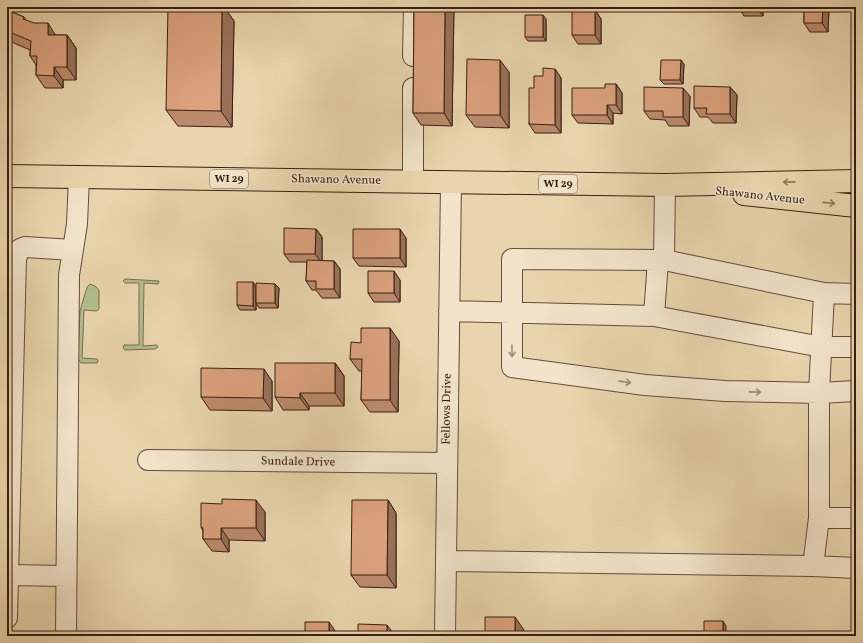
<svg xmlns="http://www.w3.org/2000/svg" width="863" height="643" viewBox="0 0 863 643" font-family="Vollkorn,serif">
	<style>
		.green { fill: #b3be8d; stroke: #756e4e }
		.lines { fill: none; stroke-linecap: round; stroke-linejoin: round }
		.minor-casing { stroke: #644c37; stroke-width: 22 }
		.major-casing { stroke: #371f10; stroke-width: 24 }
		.minor { stroke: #f1e4ca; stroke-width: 20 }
		.major { stroke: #e9d5ad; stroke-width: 22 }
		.wall { fill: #bc8b6c; stroke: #371f10 }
		.shaded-wall { fill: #997158; stroke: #371f10 }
		.building { fill: #dba27d; stroke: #371f10 }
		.oneway { stroke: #907a5e }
		.oneway2 { stroke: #9d8b76 }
		.labels { text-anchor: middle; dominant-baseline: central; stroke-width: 3; stroke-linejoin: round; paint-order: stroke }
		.shield { fill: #f1e4ca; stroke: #6f5a48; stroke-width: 1 }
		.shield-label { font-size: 11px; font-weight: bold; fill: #371f10 }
		.street-label { font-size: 12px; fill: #371f10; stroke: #f1e4ca }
	</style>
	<rect width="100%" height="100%" fill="#e9d5ad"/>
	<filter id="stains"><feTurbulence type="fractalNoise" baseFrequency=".005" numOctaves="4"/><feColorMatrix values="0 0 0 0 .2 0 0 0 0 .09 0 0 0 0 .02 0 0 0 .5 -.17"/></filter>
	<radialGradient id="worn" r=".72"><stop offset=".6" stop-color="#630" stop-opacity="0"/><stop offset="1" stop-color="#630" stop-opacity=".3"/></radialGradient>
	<path class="green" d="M 125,279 L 159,281 L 158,284 L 144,283 L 143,346 L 157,345 L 158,347 L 155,349 L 125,350 L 123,348 L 124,345 L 139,345 L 139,283 L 125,283 L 123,281 Z
		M 90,284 L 95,286 L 99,290 L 99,309 L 97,311 L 84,310 L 82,358 L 97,359 L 98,361 L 97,363 L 81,363 L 78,359 L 80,311 L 87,287 Z"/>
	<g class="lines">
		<defs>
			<path id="minor" d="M 413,56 L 414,7
				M 413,182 L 413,88
				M 665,185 L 664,260 L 824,293 L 819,393 L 819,518 L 813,566 L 856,568
				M 664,260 L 512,259 L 512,367 L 645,385 L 725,391 L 819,393 L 856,391
				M 824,293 L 856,294
				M 449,311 L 654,316 L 822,347 L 856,347
				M 654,316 L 658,260
				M 148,460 L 447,463
				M 819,518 L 856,518
				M 446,561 L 813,566
				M 7,575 L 66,576
				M 7,618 L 16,258 L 20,249 L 25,247 L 73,250
				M 66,636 L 69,275 L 77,224 L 79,177
				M 445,636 L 451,182"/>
			<path id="major" d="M 7,176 L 665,185 L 856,181
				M 744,194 L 856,206"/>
		</defs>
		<use href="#minor" class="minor-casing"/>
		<use href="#major" class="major-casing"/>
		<use href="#minor" class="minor"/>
		<use href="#major" class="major"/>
	</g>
	<path class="wall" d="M 222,7 L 224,7 L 234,21 L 232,127 L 178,126 L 166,110 Z
		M 414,7 L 454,7 L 452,126 L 421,125 L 413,113 Z
		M 596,7 L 637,7 L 637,8 Z
		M 647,7 L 694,7 L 694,8 Z
		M 698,7 L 763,7 L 763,16 L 744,16 L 741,11 L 701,11 Z
		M 767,7 L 828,7 L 829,8 L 828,32 L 810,32 L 804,23 L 804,9 L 769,9 Z
		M 7,10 L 24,17 L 26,20 L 56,35 L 67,35 L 76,48 L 76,80 L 63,80 L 63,88 L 45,88 L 36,75 L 36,65 L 30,56 L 30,50 L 7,40 Z
		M 595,10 L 601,19 L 601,44 L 578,44 L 572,35 Z
		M 546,19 L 546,41 L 528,41 L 525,37 Z
		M 684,64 L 683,84 L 664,84 L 660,80 Z
		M 555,69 L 561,78 L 561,133 L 535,133 L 529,124 L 534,88 Z
		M 509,72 L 509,128 L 475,127 L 466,115 Z
		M 616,84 L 622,93 L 622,114 L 613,113 L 613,124 L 578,123 L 572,115 L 605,88 Z
		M 730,87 L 737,95 L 736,123 L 713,123 L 708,117 L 700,117 L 694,108 Z
		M 690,96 L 689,126 L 669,126 L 665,120 L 650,119 L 644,111 Z
		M 316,229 L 322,237 L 322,261 L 334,261 L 340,269 L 340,298 L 322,298 L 316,290 L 312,290 L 306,281 L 307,262 L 290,262 L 284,254 Z
		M 406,238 L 406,267 L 359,266 L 353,258 Z
		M 400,280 L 400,302 L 374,302 L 368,293 Z
		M 275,284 L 279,288 L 278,308 L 259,308 L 256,303 L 256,310 L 240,310 L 237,305 L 256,286 Z
		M 399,341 L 398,412 L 370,412 L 361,400 L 362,371 L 359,371 L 350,359 L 361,343 Z
		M 335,363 L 344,376 L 344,406 L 309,406 L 309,410 L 283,410 L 275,397 Z
		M 272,381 L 272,411 L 210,410 L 201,397 Z
		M 388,500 L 396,513 L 396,588 L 360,587 L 351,575 Z
		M 265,512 L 265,541 L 229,540 L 229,552 L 212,551 L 203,539 L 203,531 L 201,527 Z"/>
	<path class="shaded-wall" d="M 222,7 L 224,7 L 234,21 L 232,127 L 221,111 Z
		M 445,7 L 454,7 L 452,126 L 444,113 Z
		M 756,7 L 763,7 L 763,16 Z
		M 823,7 L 828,7 L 829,8 L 828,32 L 822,23 Z
		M 595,10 L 601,19 L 601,44 L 595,35 Z
		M 543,15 L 546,19 L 546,41 L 543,37 Z
		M 48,23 L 56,36 L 48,35 Z
		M 67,35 L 76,48 L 76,80 L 67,67 Z
		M 500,60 L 509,72 L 509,128 L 500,115 Z
		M 681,60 L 684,64 L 683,84 L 680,80 Z
		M 54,67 L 63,80 L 63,88 L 54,76 Z
		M 555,69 L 561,78 L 561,133 L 555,125 Z
		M 616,84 L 622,93 L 622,114 L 616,105 Z
		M 730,87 L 737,95 L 736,123 L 730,114 Z
		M 683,88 L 690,96 L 689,126 L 683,117 Z
		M 607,105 L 613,113 L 613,124 L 607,115 Z
		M 316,229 L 322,237 L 322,263 L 315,254 Z
		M 400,229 L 406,238 L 406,267 L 400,258 Z
		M 334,261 L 340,269 L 340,298 L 334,289 Z
		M 394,271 L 400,280 L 400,302 L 394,293 Z
		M 253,282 L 256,287 L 256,310 L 253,306 Z
		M 275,284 L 279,288 L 278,308 L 275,303 Z
		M 390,328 L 399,341 L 398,412 L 390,400 Z
		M 335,363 L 344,376 L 344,406 L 335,393 Z
		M 264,369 L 272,381 L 272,411 L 263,398 Z
		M 300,393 L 309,406 L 309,410 L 300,398 Z
		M 256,500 L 265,512 L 265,541 L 256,528 Z
		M 388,500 L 396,513 L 396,588 L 387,575 Z
		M 221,528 L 229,540 L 229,552 L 221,539 Z
		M 515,617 L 524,630 L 524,636 L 516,636 L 515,635 Z
		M 723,621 L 726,626 L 726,636 L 723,636 Z
		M 329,622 L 338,635 L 338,636 L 329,636 Z
		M 387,625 L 394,634 L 393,636 L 387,636 Z"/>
	<path class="building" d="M 168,7 L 222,7 L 221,111 L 166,110 Z
		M 414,7 L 445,7 L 444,113 L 413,113 Z
		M 804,7 L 823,7 L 822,23 L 804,23 Z
		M 7,10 L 24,17 L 23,19 L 34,23 L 48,23 L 48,35 L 67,35 L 67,67 L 54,67 L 54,76 L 36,75 L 37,56 L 30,56 L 31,41 L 7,31 Z
		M 572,10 L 595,10 L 595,35 L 572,35 Z
		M 525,15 L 543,15 L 543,37 L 525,37 Z
		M 467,59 L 500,60 L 500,115 L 466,115 Z
		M 661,60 L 681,60 L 680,80 L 660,80 Z
		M 543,68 L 555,69 L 555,125 L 529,124 L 529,88 L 534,88 L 534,76 L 543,76 Z
		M 605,84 L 616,84 L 616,105 L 607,105 L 607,115 L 572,115 L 572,88 L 605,88 Z
		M 694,86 L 730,87 L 730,114 L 706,114 L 707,108 L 694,108 Z
		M 644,87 L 683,88 L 683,117 L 663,117 L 663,111 L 644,111 Z
		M 284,228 L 316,229 L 315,254 L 284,254 Z
		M 353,229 L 400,229 L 400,258 L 353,258 Z
		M 307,260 L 334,261 L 334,289 L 316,289 L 316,281 L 306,281 Z
		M 368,271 L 394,271 L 394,293 L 368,293 Z
		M 237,282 L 253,282 L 253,306 L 237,305 Z
		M 256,283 L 275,284 L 275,303 L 256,303 Z
		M 361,328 L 390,328 L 390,400 L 361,400 L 362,359 L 350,359 L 351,342 L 361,343 Z
		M 275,363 L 335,363 L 335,393 L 300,393 L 300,398 L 275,397 Z
		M 201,368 L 264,369 L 263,398 L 201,397 Z
		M 222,499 L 256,500 L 256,528 L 221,528 L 221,539 L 203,539 L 203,528 L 201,527 L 201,503 L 222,504 Z
		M 352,500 L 388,500 L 387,575 L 351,575 Z
		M 485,617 L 515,617 L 515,635 L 520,635 L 520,636 L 485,636 Z
		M 704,621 L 723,621 L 723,636 L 704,636 Z
		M 305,622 L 329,622 L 329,636 L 305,636 Z
		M 358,624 L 387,625 L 387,636 L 358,636 Z
		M 278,633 L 294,633 L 294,636 L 278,636 Z"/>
	<defs><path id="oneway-shaft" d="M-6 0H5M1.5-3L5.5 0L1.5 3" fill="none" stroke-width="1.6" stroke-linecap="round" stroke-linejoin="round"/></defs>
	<g class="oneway">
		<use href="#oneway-shaft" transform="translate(789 182) rotate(179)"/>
		<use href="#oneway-shaft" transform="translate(829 203) rotate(6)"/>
	</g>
	<g class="oneway2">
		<use href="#oneway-shaft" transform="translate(512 351) rotate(89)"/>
		<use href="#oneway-shaft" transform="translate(625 382) rotate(8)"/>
		<use href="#oneway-shaft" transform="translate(755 392) rotate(1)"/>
	</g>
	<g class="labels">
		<g class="shield">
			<rect x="210" y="170" width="38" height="18" rx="3"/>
			<rect x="539" y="175" width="38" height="18" rx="3"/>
		</g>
		<g class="shield-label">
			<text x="229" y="179">WI 29</text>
			<text x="558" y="184">WI 29</text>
		</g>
		<g class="street-label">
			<text transform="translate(336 180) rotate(1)">Shawano Avenue</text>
			<text transform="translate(760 196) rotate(6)">Shawano Avenue</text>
			<text transform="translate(447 409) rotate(-89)">Fellows Drive</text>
			<text transform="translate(298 462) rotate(1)">Sundale Drive</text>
		</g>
	</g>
	<rect width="863" height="643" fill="none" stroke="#e9d5ad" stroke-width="24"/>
	<rect x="8" y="8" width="847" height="627" fill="none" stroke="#371f10" stroke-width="2"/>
	<rect x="12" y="12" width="839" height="619" fill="none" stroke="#371f10"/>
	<rect width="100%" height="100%" filter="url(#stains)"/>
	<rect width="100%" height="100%" fill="url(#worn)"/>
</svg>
